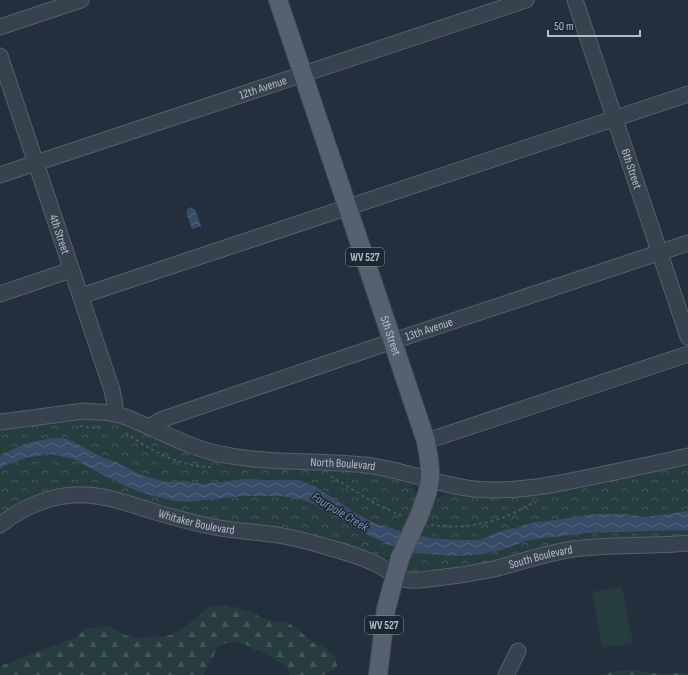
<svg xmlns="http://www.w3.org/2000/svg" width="688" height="675" viewBox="0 0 688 675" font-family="'Sofia Sans Condensed',sans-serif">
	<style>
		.forest { fill: url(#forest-firs) }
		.park { fill: url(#park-crowns) }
		.garden { fill: #263c3f }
		.water { fill: url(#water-waves) }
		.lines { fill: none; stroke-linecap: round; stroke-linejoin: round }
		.minor-casing { stroke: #565f6c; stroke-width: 17 }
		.major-casing { stroke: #414a57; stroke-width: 20 }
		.path { stroke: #44595c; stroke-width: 2; stroke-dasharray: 3 3; stroke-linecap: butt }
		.minor { stroke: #38414e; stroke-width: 15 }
		.major { stroke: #56606e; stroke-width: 18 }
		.major-bridge-casing { stroke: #414a57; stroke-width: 20; stroke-linecap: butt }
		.major-bridge { stroke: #56606e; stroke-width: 18 }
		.labels { text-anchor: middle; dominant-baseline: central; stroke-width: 3; stroke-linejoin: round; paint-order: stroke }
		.shield { fill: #1d2633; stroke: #878f9c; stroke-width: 1 }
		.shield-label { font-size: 11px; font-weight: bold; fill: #b4bcc9 }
		.street-label { font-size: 12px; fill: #b4bcc9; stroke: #1d2633 }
		.water-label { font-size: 13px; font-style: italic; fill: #7c92b1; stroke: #1d2633 }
	</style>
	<defs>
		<pattern id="forest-firs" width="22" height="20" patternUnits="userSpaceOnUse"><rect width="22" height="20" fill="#263c3f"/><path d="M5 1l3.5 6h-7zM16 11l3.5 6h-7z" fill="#435659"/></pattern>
		<pattern id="park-crowns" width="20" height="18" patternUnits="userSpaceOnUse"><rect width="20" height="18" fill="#263c3f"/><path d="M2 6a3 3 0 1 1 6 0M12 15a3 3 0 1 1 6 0" fill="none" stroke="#435659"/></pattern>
		<pattern id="water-waves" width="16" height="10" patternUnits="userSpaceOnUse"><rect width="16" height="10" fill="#394c67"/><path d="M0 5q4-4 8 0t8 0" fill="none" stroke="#53647b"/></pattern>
	</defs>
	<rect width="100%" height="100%" fill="#242f3e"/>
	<path class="forest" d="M 215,606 L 235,607 L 249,611 L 262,618 L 279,622 L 284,622 L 289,623 L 314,643 L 324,647 L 335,656 L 337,665 L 335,669 L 323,675 L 290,675 L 288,669 L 281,663 L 259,650 L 254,650 L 245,644 L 236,642 L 226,643 L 219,646 L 216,650 L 213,658 L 205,671 L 204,675 L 0,675 L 0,667 L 5,664 L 69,640 L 78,636 L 85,629 L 109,626 L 125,635 L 134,638 L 165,636 L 175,634 L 195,619 L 206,609 L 210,607 Z
		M 633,670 L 652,673 L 684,673 L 688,674 L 688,675 L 601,675 L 615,671 Z"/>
	<path class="park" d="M 78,419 L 104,420 L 125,425 L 164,442 L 192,453 L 227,463 L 366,473 L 381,476 L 408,483 L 411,484 L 414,489 L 416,494 L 415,499 L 411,513 L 392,555 L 388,558 C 379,558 370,554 362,551 C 349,546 335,541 322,537 C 284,526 244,525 205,517 C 189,514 174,509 158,504 C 96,484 57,476 0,516 L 0,429 Z
		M 688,464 L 688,539 L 476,567 L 417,573 C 411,573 408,572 406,566 L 431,507 C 435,501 440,495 447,494 C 453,493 460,495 466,495 C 473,496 480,497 487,497 C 511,498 534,495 557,491 Z"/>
	<path class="garden" d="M 622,587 L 633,643 L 602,648 L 592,592 Z"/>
	<path class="water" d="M 192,207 L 193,209 L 195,209 L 201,226 L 192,229 L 186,212 L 188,211 L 187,209 Z
		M 58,438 L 66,439 L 74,442 L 100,456 L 117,463 L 142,475 L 163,481 L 178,482 L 185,481 L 203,484 L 245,479 L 265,480 L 299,480 L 316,487 L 355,513 L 376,524 L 397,530 L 431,538 L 455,540 L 479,540 L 504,530 L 516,528 L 536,522 L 562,519 L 595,514 L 626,514 L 646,517 L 688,511 L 688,530 L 585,533 L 529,540 L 501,550 L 476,555 L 453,556 L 420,553 L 390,545 L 364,533 L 323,508 L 301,499 L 282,496 L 242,496 L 188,502 L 175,501 L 142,493 L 119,483 L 73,459 L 51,454 L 29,457 L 6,465 L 0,469 L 0,456 C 21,444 34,440 58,438 Z"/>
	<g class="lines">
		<defs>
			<g id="minor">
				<path id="s1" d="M 575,0 L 688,337"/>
				<path d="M 0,27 L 81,0"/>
				<path id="s2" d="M 0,56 L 112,390 L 115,405 L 113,414"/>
				<path id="s3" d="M 0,175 L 526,0"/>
				<path d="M 0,294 L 71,270"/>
				<path d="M 81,296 L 688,94"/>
				<path id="s4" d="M 0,422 L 84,411 C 94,412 103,412 112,413 C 127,416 142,424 156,430 C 178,440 201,451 226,455 C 271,464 319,460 365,465 C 402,469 437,485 474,489 C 517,493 558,484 600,475 C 629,469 659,463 688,456"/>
				<path id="s5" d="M 150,427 L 159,421 L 169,417 L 393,341 L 688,243"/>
				<path d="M 426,441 L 439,437 L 688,354"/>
				<path id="s6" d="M 0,525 C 24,506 55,493 86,495 C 108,496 130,504 152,511 C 172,517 193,523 214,527 C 235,531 257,532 278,535 C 294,538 311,542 327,547 C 342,551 359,556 374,563 C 386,568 396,579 409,580 C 418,581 428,579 437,578 C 456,576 475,573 494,569 C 521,562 546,553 574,549 C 612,544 650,547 688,543"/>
				<path d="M 506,675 L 518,651"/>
			</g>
			<g id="major">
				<path id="s7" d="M 278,0 L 426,441 C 428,454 431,466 430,479 C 429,492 423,505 419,516"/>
				<path d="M 378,675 L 386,609 L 400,558"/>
			</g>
		</defs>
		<use href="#minor" class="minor-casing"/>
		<use href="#major" class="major-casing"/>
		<path class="path" d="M 80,426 L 92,428 L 103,427
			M 126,433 C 151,451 180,467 212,467
			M 331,476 L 374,503 L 402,516
			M 431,525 C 459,529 488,525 514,513 C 521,509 528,505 536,502"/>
		<use href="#minor" class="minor"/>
		<use href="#major" class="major"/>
		<defs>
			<path id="major-bridge" d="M 400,558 L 419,516"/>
		</defs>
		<use href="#major-bridge" class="major-bridge-casing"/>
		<use href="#major-bridge" class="major-bridge"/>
	</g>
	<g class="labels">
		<g class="shield">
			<rect x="346" y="248" width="38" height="18" rx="3"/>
			<rect x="365" y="616" width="38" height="18" rx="3"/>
		</g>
		<g class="shield-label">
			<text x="365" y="257">WV 527</text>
			<text x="384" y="625">WV 527</text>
		</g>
		<g class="street-label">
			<text stroke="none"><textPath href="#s3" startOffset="277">12th Avenue</textPath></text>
			<text stroke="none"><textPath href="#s1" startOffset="178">6th Street</textPath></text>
			<text stroke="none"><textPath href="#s2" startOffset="188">4th Street</textPath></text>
			<text stroke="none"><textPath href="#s5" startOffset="296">13th Avenue</textPath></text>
			<text stroke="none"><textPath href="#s7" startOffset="354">5th Street</textPath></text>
			<text stroke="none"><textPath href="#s4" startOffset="352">North Boulevard</textPath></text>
			<text stroke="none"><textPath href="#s6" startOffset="207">Whitaker Boulevard</textPath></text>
			<text stroke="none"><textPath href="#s6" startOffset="563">South Boulevard</textPath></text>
		</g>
		<g class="water-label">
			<text transform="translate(340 512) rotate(31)">Fourpole Creek</text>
		</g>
	</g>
	<path d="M548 30v6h92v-6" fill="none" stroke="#b4bcc9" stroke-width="2"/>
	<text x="554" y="30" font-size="12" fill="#b4bcc9" stroke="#1d2633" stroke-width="3" paint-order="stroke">50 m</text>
</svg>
